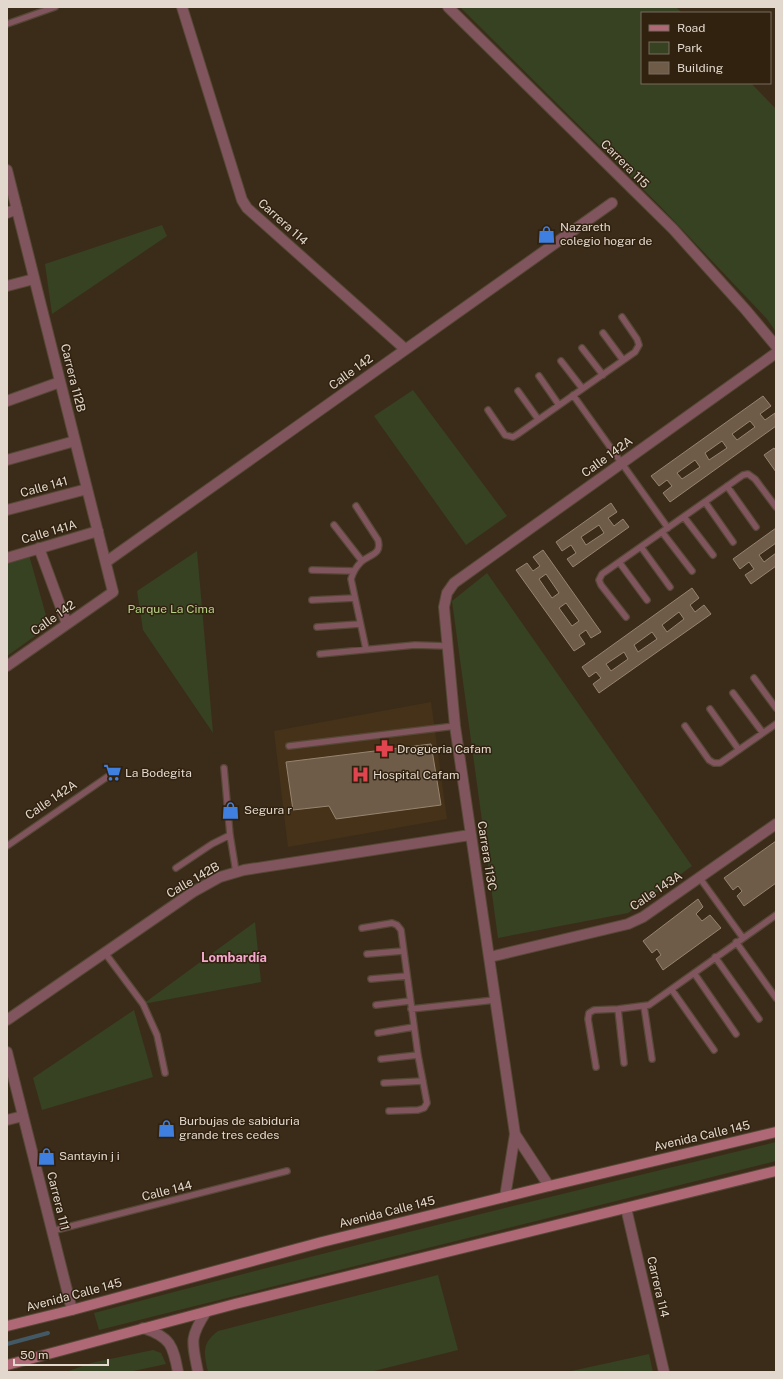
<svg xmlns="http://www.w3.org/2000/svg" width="783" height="1379" viewBox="0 0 783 1379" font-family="'Public Sans',sans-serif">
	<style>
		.built { fill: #463219 }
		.green { fill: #374223 }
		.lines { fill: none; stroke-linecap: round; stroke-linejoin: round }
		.stream { stroke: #445966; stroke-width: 4 }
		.building { fill: #6e5c49; stroke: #978470; fill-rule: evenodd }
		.service-casing { stroke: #564836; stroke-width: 8 }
		.minor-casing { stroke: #564836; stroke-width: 12 }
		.tertiary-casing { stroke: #564836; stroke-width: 12 }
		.secondary-casing { stroke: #564836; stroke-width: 12 }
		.service { stroke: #81555d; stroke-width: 5.5 }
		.minor { stroke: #81555d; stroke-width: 10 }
		.tertiary { stroke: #81555d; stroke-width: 10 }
		.secondary { stroke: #ae6876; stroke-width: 10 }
		.labels { text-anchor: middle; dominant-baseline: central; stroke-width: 3; stroke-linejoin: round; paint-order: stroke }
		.street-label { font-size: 12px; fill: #e2d8cd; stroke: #312210 }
		.poi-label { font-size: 12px; fill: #e2d8cd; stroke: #312210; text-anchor: start }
		.park-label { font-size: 12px; fill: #b6d186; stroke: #312210 }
		.neighbourhood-label { font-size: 13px; font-weight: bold; fill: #f5a9cf; stroke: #312210 }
	</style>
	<rect width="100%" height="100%" fill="#3b2c19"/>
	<path class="built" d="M 431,702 L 447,819 L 288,847 L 274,731 Z"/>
	<path class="green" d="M 460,7 L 676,7 L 682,13 L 642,13 L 642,83 L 751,83 L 776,109 L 776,332 L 767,319 L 660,206 Z
		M 162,225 L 167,236 L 52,314 L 45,264 Z
		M 413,390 L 507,516 L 466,545 L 374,416 Z
		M 197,551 L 213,733 L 143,630 L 137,591 Z
		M 29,555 L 49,626 L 7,656 L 7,562 Z
		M 487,573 L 692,866 L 628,913 L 498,938 L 452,601 Z
		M 255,922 L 261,982 L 143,1004 Z
		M 134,1010 L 153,1077 L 42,1110 L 33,1078 Z
		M 776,1142 L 776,1161 L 99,1330 L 94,1313 C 320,1253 548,1197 776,1142 Z
		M 438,1275 L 458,1350 L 370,1372 L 208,1372 C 204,1353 201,1344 218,1331 Z
		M 153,1350 L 161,1353 L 166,1364 L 129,1372 L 66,1372 L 91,1363 Z
		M 649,1354 L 653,1372 L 567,1372 Z"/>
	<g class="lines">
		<path class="stream" d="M 7,1344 L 48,1333"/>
	</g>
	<path class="building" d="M 763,396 L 771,406 L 760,414 L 765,420 L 775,413 L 776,426 L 670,502 L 663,493 L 672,486 L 667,480 L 659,486 L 651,476 ZM 750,421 L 755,427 L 737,440 L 732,434 ZM 722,441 L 727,448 L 709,460 L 705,453 ZM 695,460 L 700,467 L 682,479 L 677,473 Z
		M 774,448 L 776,451 L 776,472 L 764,455 Z
		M 611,503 L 617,512 L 608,518 L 614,526 L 623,519 L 629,527 L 573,567 L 567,559 L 576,553 L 571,545 L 562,551 L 556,542 ZM 599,525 L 604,533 L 586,545 L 581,537 Z
		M 776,528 L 776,543 L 759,555 L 764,562 L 776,553 L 776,566 L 751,584 L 745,575 L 754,569 L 749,562 L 740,569 L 733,559 Z
		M 543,550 L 601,632 L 591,638 L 586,630 L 579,635 L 585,644 L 574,651 L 516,570 L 527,563 L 533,571 L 540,566 L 533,557 ZM 546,574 L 559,593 L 552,598 L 539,579 ZM 566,603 L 579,621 L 572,626 L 559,608 Z
		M 692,588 L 699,598 L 690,605 L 695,612 L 704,605 L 711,614 L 599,693 L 593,684 L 601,678 L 596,672 L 589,677 L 582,667 ZM 679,612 L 684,619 L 667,632 L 662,625 ZM 652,632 L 657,639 L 638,652 L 634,645 ZM 624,652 L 628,659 L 611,671 L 606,664 Z
		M 431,744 L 441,805 L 336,819 L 329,806 L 293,810 L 286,762 Z
		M 776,841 L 776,883 L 744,906 L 737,896 L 742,891 L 738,886 L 733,890 L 724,878 Z
		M 698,899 L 703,907 L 696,914 L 702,921 L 710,915 L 721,928 L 663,970 L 656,959 L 661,955 L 657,949 L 652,953 L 643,941 Z"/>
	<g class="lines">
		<defs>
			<path id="service" d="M 7,24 L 55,7
				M 603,333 L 623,360
				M 582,348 L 603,375
				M 561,361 L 582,388
				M 539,376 L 559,405
				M 518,391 L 538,419
				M 573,395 L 668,528
				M 488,410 L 505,435 L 513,437 L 518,434 L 635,352 L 639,345 L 637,339 L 622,317
				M 727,486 L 756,527
				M 705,502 L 733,542
				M 356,506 L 378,540 C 382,555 370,554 361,562 C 356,567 353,572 351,579 L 366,649
				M 684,517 L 713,555
				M 334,525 L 362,561
				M 662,532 L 692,571
				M 641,547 L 670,587
				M 619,562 L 647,600
				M 312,570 L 354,571
				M 312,600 L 355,598
				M 626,617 L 601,585 L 599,580 L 602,574 L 743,475 L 748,474 L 755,479 L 776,507
				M 317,627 L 360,624
				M 320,654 L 415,645 L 447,646
				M 754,678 L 776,708
				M 733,693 L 763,733
				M 710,709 L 739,750
				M 685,726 L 709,760 L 714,763 L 720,763 L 776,724
				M 289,746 L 455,726
				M 224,768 L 230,835 L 236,872
				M 7,846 L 110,775
				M 176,868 L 212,844 L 230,835
				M 699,877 L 743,938
				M 362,928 L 392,923 L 397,925 L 401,930 L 418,1055 L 427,1103 L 424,1108 L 418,1110 L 389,1111
				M 736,942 L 776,998
				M 105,953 L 143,1004 L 157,1035 L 165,1073
				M 367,954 L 403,951
				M 715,957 L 759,1019
				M 694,973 L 736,1034
				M 371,979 L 407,976
				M 672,990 L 714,1050
				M 376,1005 L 410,1001
				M 644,1006 L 652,1059
				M 411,1009 L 495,1000
				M 618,1009 L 624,1063
				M 378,1033 L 414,1027
				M 381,1059 L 418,1055
				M 596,1067 L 588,1019 L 589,1013 L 594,1010 L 618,1009 L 649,1005 L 776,915
				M 384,1083 L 423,1081
				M 52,1231 L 287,1171"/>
			<path id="minor" d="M 182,7 L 242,200 L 247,208 L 405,349
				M 7,170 L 113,592 L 7,666
				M 7,213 L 17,209
				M 7,286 L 34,279
				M 7,401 L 60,382
				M 7,460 L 75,441
				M 7,510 L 87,489
				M 39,548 L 67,624
				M 7,558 L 98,531
				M 106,562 L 612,203
				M 490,957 L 628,924 L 643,917 L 776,824
				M 7,1020 L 193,892 L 220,877 L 244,870 L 470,835
				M 7,1052 L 72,1310
				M 7,1120 L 23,1116
				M 515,1134 L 549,1186
				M 505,1197 L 515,1134 L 455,726 L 444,607 L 447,593 L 454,583 L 776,353
				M 626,1208 L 664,1372"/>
			<path id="tertiary" d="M 448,7 L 673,229 L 745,309 L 776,346
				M 143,1328 C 171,1337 173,1346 178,1372
				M 198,1372 C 192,1342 189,1338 206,1312"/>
			<path id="secondary" d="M 7,1326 L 72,1310 L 322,1242 L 549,1186 L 776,1132
				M 7,1365 L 235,1304 L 776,1171"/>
		</defs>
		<use href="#service" class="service-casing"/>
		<use href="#minor" class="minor-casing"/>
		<use href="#tertiary" class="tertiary-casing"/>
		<use href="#secondary" class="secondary-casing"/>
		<use href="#service" class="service"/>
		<use href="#minor" class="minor"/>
		<use href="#tertiary" class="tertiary"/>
		<use href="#secondary" class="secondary"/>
	</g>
	<defs>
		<symbol id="shop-bare" viewBox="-9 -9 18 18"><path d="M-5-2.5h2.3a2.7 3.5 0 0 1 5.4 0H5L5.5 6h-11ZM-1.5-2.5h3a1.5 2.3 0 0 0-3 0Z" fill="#3f7fe0" stroke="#312210" stroke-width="2.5" paint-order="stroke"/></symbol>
		<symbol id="pharmacy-bare" viewBox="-9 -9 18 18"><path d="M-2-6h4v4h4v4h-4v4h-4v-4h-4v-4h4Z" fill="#e0444e" stroke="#312210" stroke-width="2.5" paint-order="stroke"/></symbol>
		<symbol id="supermarket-bare" viewBox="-9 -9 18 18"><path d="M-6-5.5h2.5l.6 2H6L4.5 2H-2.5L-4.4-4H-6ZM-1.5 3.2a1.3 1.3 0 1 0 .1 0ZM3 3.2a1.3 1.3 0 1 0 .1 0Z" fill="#3f7fe0" stroke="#312210" stroke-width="2.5" paint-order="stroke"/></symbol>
		<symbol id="hospital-bare" viewBox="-9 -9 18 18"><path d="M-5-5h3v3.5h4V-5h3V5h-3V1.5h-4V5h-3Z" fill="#e0444e" stroke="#312210" stroke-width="2.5" paint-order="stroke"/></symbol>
	</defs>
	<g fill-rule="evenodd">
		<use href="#shop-bare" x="534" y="222" width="25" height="25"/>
		<use href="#pharmacy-bare" x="372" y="736" width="25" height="25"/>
		<use href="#supermarket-bare" x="100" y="760" width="25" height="25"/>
		<use href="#hospital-bare" x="348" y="762" width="25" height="25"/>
		<use href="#shop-bare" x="218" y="798" width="25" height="25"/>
		<use href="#shop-bare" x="154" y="1116" width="25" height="25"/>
		<use href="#shop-bare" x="34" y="1144" width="25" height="25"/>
	</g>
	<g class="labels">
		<g class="street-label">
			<text transform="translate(625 164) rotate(45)">Carrera 115</text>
			<text transform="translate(283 222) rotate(42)">Carrera 114</text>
			<text transform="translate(351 372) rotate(-36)">Calle 142</text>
			<text transform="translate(73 378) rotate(76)">Carrera 112B</text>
			<text transform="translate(607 457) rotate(-36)">Calle 142A</text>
			<text transform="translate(44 487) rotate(-15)">Calle 141</text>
			<text transform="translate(49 532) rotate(-16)">Calle 141A</text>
			<text transform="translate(53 618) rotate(-35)">Calle 142</text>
			<text transform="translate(51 800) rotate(-34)">Calle 142A</text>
			<text transform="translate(487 856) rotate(81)">Carrera 113C</text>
			<text transform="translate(193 880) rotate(-30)">Calle 142B</text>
			<text transform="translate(656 891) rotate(-34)">Calle 143A</text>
			<text transform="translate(702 1136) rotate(-13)">Avenida Calle 145</text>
			<text transform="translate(167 1191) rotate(-14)">Calle 144</text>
			<text transform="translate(58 1201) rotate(76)">Carrera 111</text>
			<text transform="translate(387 1212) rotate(-14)">Avenida Calle 145</text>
			<text transform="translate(658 1287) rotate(77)">Carrera 114</text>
			<text transform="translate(74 1295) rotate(-15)">Avenida Calle 145</text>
		</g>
		<g class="poi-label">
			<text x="560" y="227">Nazareth<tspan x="560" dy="14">colegio hogar de</tspan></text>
			<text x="397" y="749">Drogueria Cafam</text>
			<text x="125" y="773">La Bodegita</text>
			<text x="373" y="775">Hospital Cafam</text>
			<text x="244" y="810">Segura r</text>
			<text x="179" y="1121">Burbujas de sabiduria<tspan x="179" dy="14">grande tres cedes</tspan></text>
			<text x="59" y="1156">Santayin j i</text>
		</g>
		<g class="park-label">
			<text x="171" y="609">Parque La Cima</text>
		</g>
		<g class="neighbourhood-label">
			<text x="234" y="957">Lombardía</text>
		</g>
	</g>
	<rect width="783" height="1379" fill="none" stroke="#e2d8cd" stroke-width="16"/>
	<rect x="641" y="12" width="130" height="72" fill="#312210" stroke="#786b5c"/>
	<rect x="649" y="25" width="20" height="6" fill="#ae6876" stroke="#786b5c"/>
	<text x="677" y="32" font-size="12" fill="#e2d8cd">Road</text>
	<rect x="649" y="42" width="20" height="12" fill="#374223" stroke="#786b5c"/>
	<text x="677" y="52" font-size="12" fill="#e2d8cd">Park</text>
	<rect x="649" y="62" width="20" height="12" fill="#6e5c49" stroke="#786b5c"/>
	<text x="677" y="72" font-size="12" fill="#e2d8cd">Building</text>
	<path d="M14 1359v6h94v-6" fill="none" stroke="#e2d8cd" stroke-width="2"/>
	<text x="20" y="1359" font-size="12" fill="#e2d8cd" stroke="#312210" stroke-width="3" paint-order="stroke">50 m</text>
</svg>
